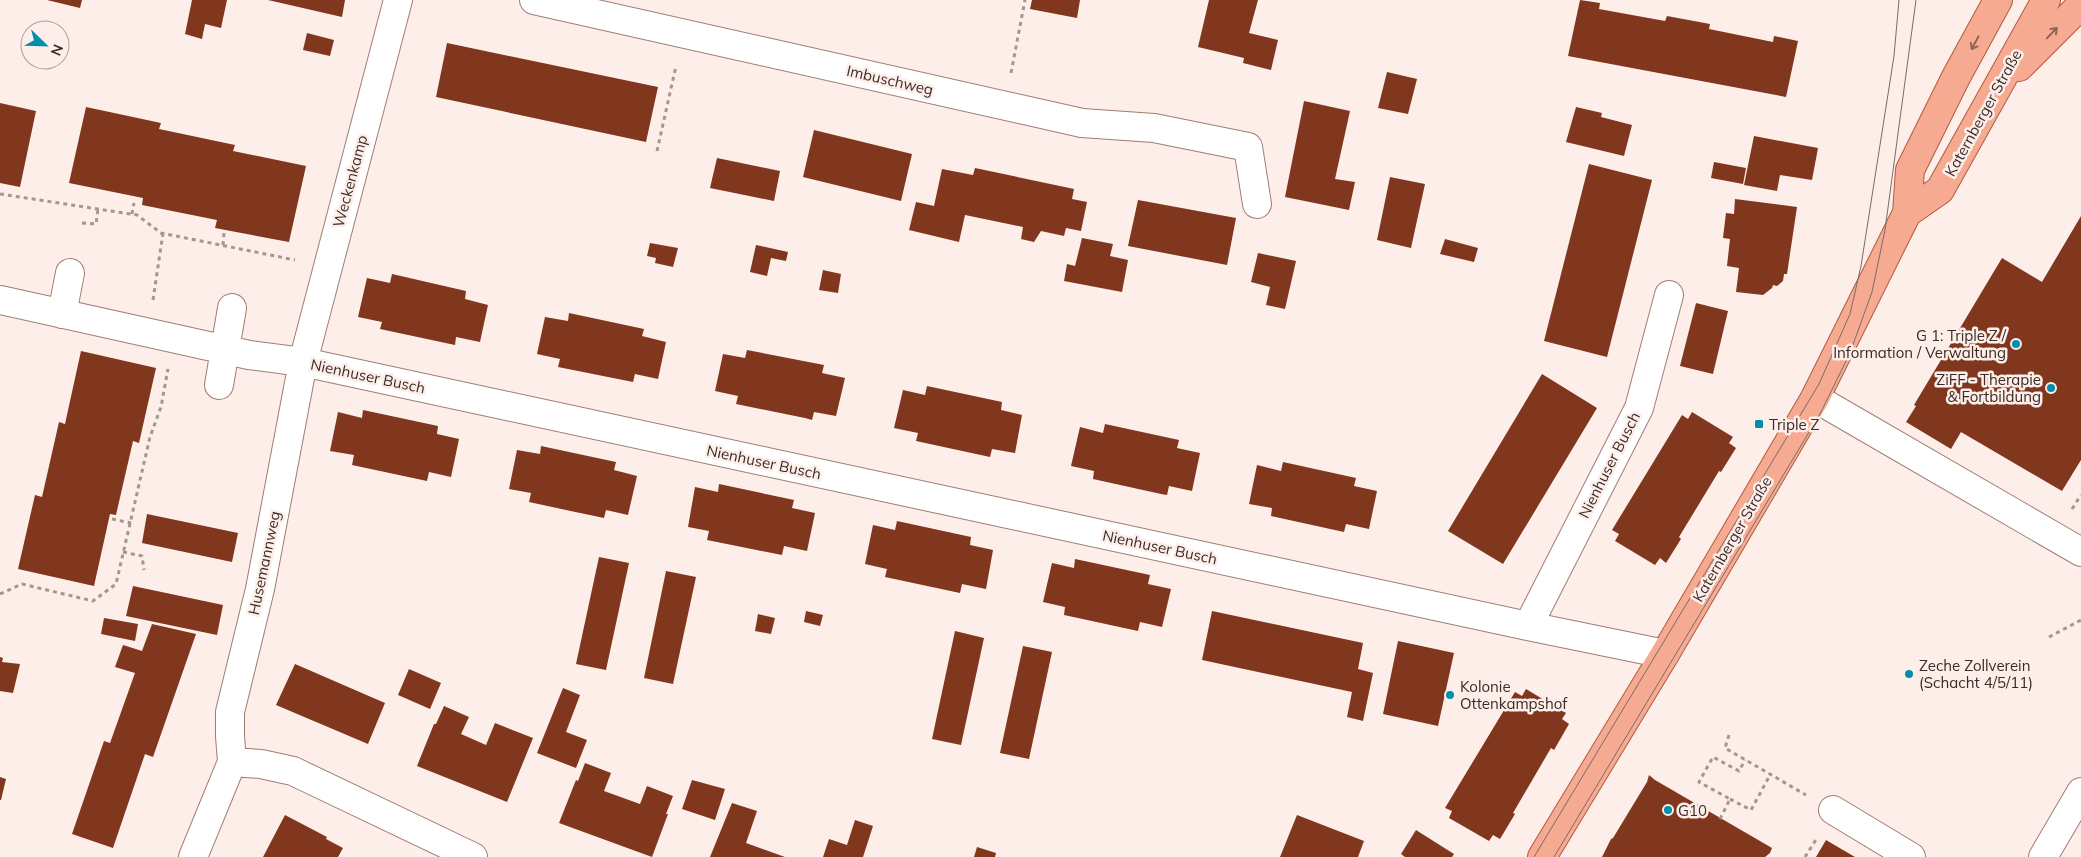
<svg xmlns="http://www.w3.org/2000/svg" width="2081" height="857" viewBox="0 0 2081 857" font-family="Mulish,sans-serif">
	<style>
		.building { fill: #81361e }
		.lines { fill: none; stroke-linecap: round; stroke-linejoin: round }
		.minor-casing { stroke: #a07d72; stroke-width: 30 }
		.major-casing { stroke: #b2593d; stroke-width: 30 }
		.path { stroke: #a59691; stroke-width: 3; stroke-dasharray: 4 4; stroke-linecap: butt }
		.minor { stroke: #fff; stroke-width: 28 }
		.major { stroke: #f7aa92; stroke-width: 28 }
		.tram { stroke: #7a6b66; stroke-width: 1 }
		.oneway { stroke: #8f6457 }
		.poi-dot { fill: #008fab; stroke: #fdeee9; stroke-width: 2 }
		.labels { text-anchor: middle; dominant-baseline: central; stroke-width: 5; stroke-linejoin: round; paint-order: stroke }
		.street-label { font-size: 15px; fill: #3a2b27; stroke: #fdeee9 }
		.poi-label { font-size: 15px; fill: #3a2b27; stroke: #fdeee9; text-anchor: start }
	</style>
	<rect width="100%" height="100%" fill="#fdeee9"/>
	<path class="building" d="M 47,0 L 82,0 L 80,8 Z
		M 192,0 L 227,0 L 221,28 L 205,24 L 202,39 L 185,34 Z
		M 268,0 L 345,0 L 342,17 Z
		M 1032,0 L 1080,0 L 1077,18 L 1030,9 Z
		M 1209,0 L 1258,0 L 1249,33 L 1278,40 L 1271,70 L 1243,63 L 1244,58 L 1198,47 Z
		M 1580,0 L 1600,3 L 1599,9 L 1665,21 L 1667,16 L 1710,24 L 1709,29 L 1773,42 L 1774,36 L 1798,41 L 1786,97 L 1568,56 Z
		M 307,33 L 334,40 L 330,56 L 303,50 Z
		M 447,43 L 658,87 L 646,142 L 436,97 Z
		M 1387,72 L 1417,79 L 1408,114 L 1378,108 Z
		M 1304,101 L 1350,111 L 1335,179 L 1355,182 L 1349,210 L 1285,197 Z
		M 0,103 L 36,111 L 20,187 L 0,183 Z
		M 86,107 L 161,123 L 159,129 L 235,145 L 233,151 L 306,166 L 289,242 L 215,228 L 217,220 L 142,205 L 143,198 L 69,183 Z
		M 1576,107 L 1602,113 L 1601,117 L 1632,125 L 1624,156 L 1566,142 Z
		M 814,130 L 912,154 L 901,201 L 803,177 Z
		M 1754,136 L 1818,148 L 1812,180 L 1780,175 L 1777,191 L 1744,185 Z
		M 717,158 L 780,171 L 774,201 L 710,188 Z
		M 1714,162 L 1746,168 L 1743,184 L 1711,178 Z
		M 1589,164 L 1652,180 L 1607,357 L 1544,341 Z
		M 975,168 L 1074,189 L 1072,199 L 1087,202 L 1081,231 L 1066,228 L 1064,236 L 1041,231 L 1034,242 L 1021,239 L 1023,227 L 965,215 L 959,242 L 909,230 L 916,202 L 934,206 L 942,169 L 973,175 Z
		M 1390,177 L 1425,184 L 1411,248 L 1377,240 Z
		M 1735,199 L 1797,207 L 1787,274 L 1784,274 L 1783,281 L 1777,286 L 1773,285 L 1772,288 L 1763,295 L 1736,292 L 1739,268 L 1727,266 L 1730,239 L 1723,238 L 1726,213 L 1734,214 Z
		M 1138,200 L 1236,218 L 1227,265 L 1128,246 Z
		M 2081,216 L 2081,460 L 2062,491 L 1961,432 L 1951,449 L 1906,422 L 1916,406 L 1914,405 L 2002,258 L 2042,282 Z
		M 1082,238 L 1113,244 L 1110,256 L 1128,260 L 1122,292 L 1064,281 L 1067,264 L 1075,266 Z
		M 1445,239 L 1478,248 L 1474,262 L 1440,254 Z
		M 650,243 L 678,248 L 673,267 L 655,263 L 656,258 L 647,256 Z
		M 756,245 L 788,252 L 786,261 L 771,258 L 767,276 L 750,272 Z
		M 1258,253 L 1296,261 L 1285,309 L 1266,305 L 1270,287 L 1251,282 Z
		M 823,270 L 841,274 L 838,293 L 819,290 Z
		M 392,274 L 466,291 L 465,299 L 488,305 L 480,342 L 456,337 L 455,345 L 380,329 L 382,322 L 358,317 L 367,278 L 390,283 Z
		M 1696,303 L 1728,311 L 1713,374 L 1680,366 Z
		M 569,313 L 644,329 L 642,336 L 666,342 L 658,379 L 635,374 L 633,382 L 558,367 L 560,359 L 537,354 L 545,317 L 568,321 Z
		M 747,350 L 824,365 L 822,373 L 845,378 L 836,416 L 814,412 L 812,420 L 805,418 L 736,404 L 738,396 L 715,391 L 723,354 L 745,358 Z
		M 81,351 L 156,368 L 139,443 L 133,441 L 116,515 L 110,514 L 94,586 L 18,569 L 35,495 L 42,497 L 59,422 L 65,424 Z
		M 1542,374 L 1597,408 L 1503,564 L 1448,531 Z
		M 927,386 L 1002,402 L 1001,410 L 1022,415 L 1015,453 L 992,449 L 990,457 L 916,441 L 918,433 L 894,428 L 903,390 L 925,395 Z
		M 363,410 L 438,426 L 437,434 L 459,439 L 451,477 L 429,472 L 427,481 L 352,465 L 354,455 L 330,451 L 338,412 L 362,418 Z
		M 1692,412 L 1733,437 L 1729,443 L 1736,448 L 1721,472 L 1719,471 L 1679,537 L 1681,539 L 1666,563 L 1660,558 L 1655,565 L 1615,541 L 1619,534 L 1612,530 L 1682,415 L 1688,419 Z
		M 1105,424 L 1179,440 L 1177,448 L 1200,453 L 1192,491 L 1169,486 L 1167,495 L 1161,494 L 1093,479 L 1094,471 L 1071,466 L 1080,427 L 1103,433 Z
		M 541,446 L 616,462 L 614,470 L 637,476 L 628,515 L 606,510 L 604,518 L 566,510 L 529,502 L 531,493 L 509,489 L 517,450 L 540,454 Z
		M 1283,462 L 1356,478 L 1354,486 L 1377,491 L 1369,529 L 1346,524 L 1344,532 L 1271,516 L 1272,508 L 1249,504 L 1257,465 L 1281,471 Z
		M 719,484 L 794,500 L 792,508 L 815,513 L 807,551 L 784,546 L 782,555 L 707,540 L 709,531 L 688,527 L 695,487 L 718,492 Z
		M 147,514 L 238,533 L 232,562 L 142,543 Z
		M 897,521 L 971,537 L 970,545 L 993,550 L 986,589 L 962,584 L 960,593 L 885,577 L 887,569 L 865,564 L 873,525 L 895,530 Z
		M 599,557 L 629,563 L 606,670 L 576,664 Z
		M 1075,559 L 1150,575 L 1148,584 L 1171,589 L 1162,627 L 1140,622 L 1138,631 L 1064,615 L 1065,607 L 1043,602 L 1052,563 L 1074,568 Z
		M 666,571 L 696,577 L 673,684 L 644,678 Z
		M 133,586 L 223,605 L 217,635 L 126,616 Z
		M 806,611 L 823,615 L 820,626 L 804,622 Z
		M 1212,611 L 1363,643 L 1358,669 L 1373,673 L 1363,721 L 1347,717 L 1352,692 L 1202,660 Z
		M 758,614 L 775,618 L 771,634 L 755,631 Z
		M 104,618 L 138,624 L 135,641 L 101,634 Z
		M 152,624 L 196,634 L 153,757 L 145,754 L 113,848 L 72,834 L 104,741 L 110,743 L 135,673 L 115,667 L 123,645 L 142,651 Z
		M 955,631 L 984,638 L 961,745 L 932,739 Z
		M 1398,641 L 1454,653 L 1438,726 L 1383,714 Z
		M 1023,646 L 1052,652 L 1029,759 L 1000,753 Z
		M 0,657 L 3,658 L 2,662 L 20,664 L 13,693 L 0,691 Z
		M 295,664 L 385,703 L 368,744 L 276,705 Z
		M 409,669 L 441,683 L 430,709 L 398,695 Z
		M 563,688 L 580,695 L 566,732 L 587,740 L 576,768 L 537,753 Z
		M 1526,689 L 1566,713 L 1562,719 L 1569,724 L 1554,750 L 1551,748 L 1513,813 L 1515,814 L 1500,839 L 1493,835 L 1489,841 L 1449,818 L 1452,811 L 1445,808 L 1515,692 L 1522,696 Z
		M 444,706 L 469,717 L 461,734 L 486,745 L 495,723 L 533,738 L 507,802 L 417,766 L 434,724 L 436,724 Z
		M 585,763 L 611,773 L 604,791 L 640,804 L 647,786 L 673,796 L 666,814 L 668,814 L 652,857 L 559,823 L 576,780 L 578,781 Z
		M 1649,775 L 1655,780 L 1772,848 L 1770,853 L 1765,857 L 1602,857 L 1611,839 L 1613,838 L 1647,782 Z
		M 0,777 L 6,779 L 1,800 L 0,800 Z
		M 692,780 L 725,789 L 715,820 L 682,809 Z
		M 732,803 L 757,811 L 746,843 L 785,857 L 710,857 Z
		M 285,815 L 327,837 L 326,839 L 343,848 L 338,857 L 263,857 Z
		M 1297,815 L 1364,841 L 1358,857 L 1280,857 Z
		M 855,820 L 873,826 L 863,857 L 823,857 L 829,839 L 847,845 Z
		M 1416,830 L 1454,854 L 1452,857 L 1405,857 L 1401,854 Z
		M 1826,840 L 1855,857 L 1816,857 Z
		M 977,847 L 996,853 L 995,857 L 974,857 Z"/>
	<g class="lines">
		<defs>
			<path id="minor" d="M 534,0 L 1082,123 L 1154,128 L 1248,147 L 1257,204
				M 0,300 L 249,355 L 303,362 L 1528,626 L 1665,654
				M 62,314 L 70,273
				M 219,385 L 232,308
				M 1815,398 L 2081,552
				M 1528,626 L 1639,408 L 1669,295
				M 232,762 L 261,764 L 293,771 L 473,857
				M 1833,810 L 1911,857
				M 193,857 L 232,762 L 230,736 L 230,712 L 260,589 L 303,362 L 398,0
				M 2043,857 L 2081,792"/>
			<path id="major" d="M 2019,67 L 2081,5
				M 1907,213 L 1940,190 L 2046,0
				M 1542,857 L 1665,654 L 1815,398 L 1907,213 L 1910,170 L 1956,77 L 1998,0"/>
		</defs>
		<use href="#minor" class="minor-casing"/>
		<use href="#major" class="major-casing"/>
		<path class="path" d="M 1011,73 L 1025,0
			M 657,151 L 676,66
			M 0,194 L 137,215 L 161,233 L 295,260
			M 132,214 L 134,203
			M 82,223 L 96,224 L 98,209
			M 223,245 L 224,233
			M 153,300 L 163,233
			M 2072,509 L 2081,495
			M 112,519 L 131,523
			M 123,552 L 142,556 L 144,570
			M 0,594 L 22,584 L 93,601 L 116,584 L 150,437 L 161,407 L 168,369
			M 2049,637 L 2081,620
			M 1729,735 L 1725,748 L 1806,795
			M 1730,799 L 1751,810 L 1770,775
			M 1720,819 L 1730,799 L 1699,782 L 1713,757 L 1739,771 L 1745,760
			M 1805,857 L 1817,838"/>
		<use href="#minor" class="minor"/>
		<use href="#major" class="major"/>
		<path class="tram" d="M 1534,857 L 1819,384 L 1850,314 L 1861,266 L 1894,56 L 1899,0
			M 1554,857 L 1820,414 L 1850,353 L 1872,292 L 1885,230 L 1916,0"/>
	</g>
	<defs><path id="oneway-shaft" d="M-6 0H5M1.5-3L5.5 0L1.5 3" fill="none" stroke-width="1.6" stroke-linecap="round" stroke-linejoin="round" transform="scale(1.25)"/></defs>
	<g class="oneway">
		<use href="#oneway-shaft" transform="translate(2052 33) rotate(-46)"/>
		<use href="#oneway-shaft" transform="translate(1975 43) rotate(118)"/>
	</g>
	<g class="poi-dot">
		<circle cx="2016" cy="344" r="5"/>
		<circle cx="2051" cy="388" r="5"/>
		<rect x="1754" y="419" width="10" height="10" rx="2.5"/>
		<circle cx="1909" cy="674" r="5"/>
		<circle cx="1450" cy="695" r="5"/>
		<circle cx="1668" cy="810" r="5"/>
	</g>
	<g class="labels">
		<g class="street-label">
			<text transform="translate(890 80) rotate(13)">Imbuschweg</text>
			<text transform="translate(1983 113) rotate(-61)">Katernberger Straße</text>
			<text transform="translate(350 181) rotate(-75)">Weckenkamp</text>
			<text transform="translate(368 376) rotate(12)">Nienhuser Busch</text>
			<text transform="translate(764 462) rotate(12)">Nienhuser Busch</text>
			<text transform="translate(1609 465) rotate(-63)">Nienhuser Busch</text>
			<text transform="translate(1732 539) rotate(-60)">Katernberger Straße</text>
			<text transform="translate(1160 547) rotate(12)">Nienhuser Busch</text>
			<text transform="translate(264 563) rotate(-78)">Husemannweg</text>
		</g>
		<g class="poi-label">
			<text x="2006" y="335" text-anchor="end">G 1: Triple Z /<tspan x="2006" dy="17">Information / Verwaltung</tspan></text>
			<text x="2041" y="379" text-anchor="end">ZiFF - Therapie<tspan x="2041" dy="17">&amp; Fortbildung</tspan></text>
			<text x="1769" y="424">Triple Z</text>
			<text x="1919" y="665">Zeche Zollverein<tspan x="1919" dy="17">(Schacht 4/5/11)</tspan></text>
			<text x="1460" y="686">Kolonie<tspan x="1460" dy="17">Ottenkampshof</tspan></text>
			<text x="1678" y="810">G10</text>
		</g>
	</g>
	<g transform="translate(45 45) rotate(113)"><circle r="24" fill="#fdeee9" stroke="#afa09b"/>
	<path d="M0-4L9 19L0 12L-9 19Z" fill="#008fab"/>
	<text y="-8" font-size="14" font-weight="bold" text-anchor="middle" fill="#3a2b27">N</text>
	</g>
</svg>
